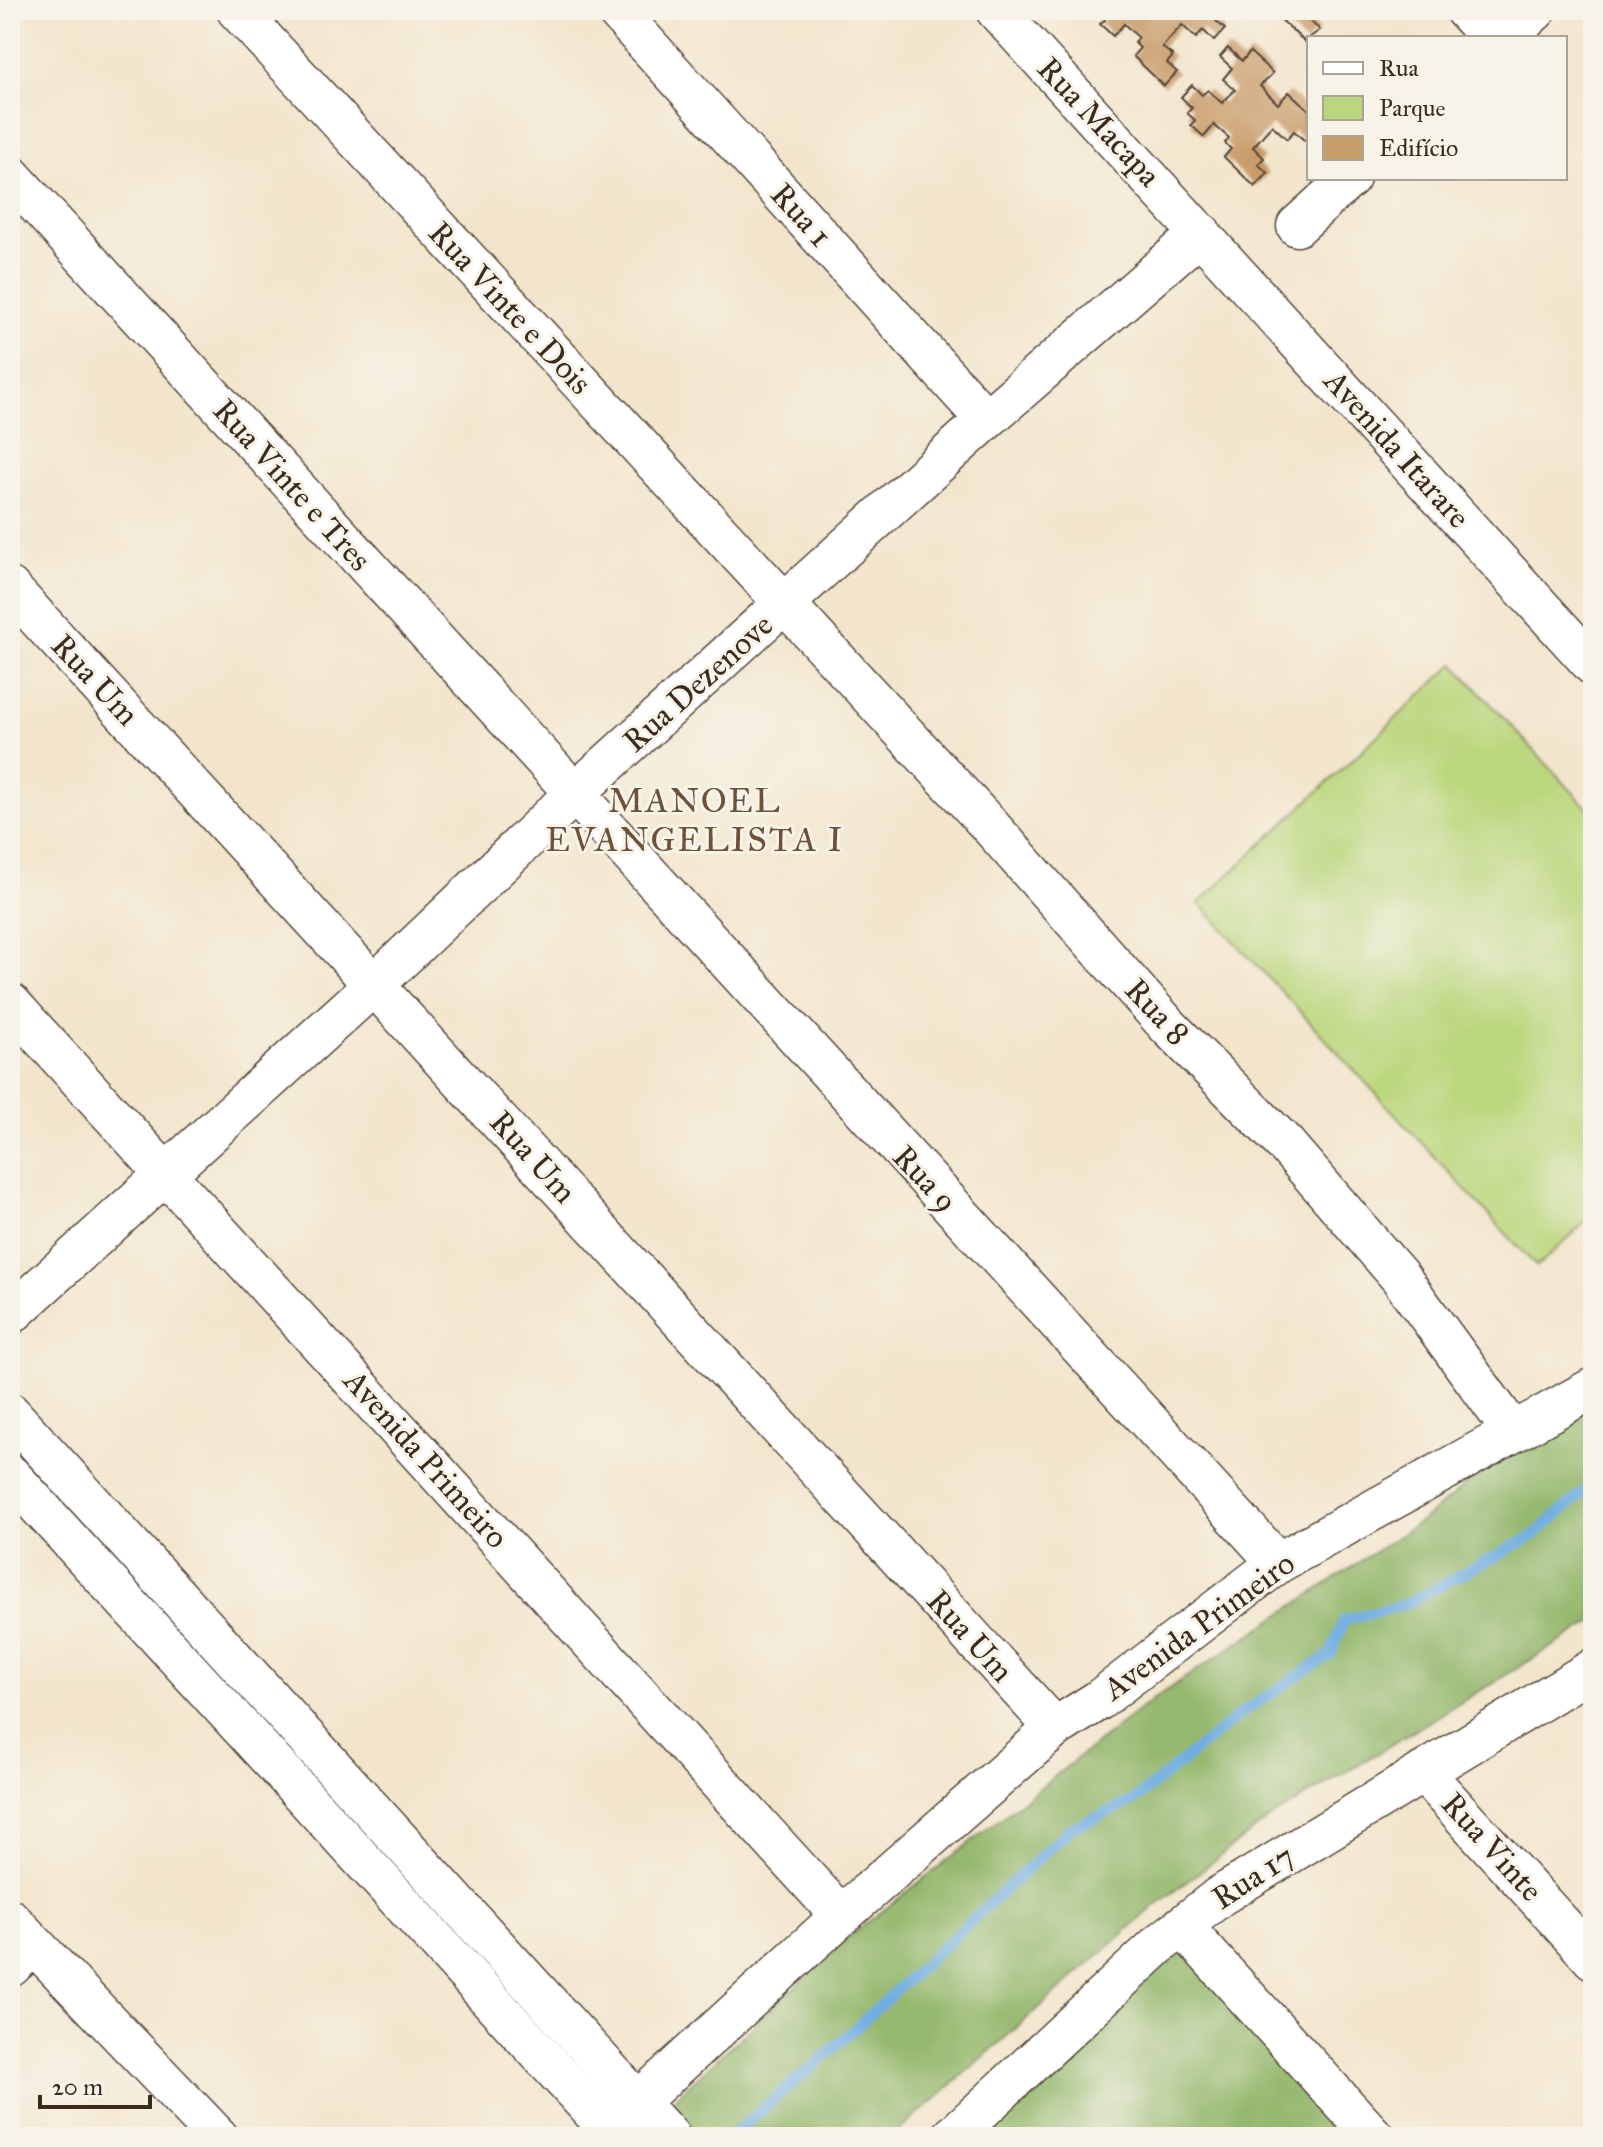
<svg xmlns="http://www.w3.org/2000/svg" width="1603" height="2147" viewBox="0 0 1603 2147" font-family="'IM FELL Great Primer',serif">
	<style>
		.green { fill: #bbd77e; stroke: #7b804e; stroke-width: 2 }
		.forest { fill: #94b86d; stroke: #687146; stroke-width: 2 }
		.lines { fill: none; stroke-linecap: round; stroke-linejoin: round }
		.stream { stroke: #70ade2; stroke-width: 11 }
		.building { fill: #c99c6b }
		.minor-casing { stroke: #564638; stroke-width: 43 }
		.minor { stroke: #fff; stroke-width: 40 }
		.labels { text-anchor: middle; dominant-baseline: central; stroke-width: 6; stroke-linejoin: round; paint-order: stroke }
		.street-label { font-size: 32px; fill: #3b2a1e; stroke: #f7f3e8 }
		.neighbourhood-label { font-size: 34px; letter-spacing: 2px; fill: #6d5239; stroke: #f7f3e8 }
	</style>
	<rect width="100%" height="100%" fill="#f7f3e8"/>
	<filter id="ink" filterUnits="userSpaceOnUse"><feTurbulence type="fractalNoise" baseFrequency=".0125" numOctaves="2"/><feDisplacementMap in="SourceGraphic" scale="16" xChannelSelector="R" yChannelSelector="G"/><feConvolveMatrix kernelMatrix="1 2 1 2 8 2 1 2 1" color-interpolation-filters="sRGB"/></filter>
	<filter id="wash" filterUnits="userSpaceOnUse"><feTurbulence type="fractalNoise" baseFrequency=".006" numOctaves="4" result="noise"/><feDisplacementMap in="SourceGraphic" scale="32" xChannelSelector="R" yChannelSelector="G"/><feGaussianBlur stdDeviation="1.8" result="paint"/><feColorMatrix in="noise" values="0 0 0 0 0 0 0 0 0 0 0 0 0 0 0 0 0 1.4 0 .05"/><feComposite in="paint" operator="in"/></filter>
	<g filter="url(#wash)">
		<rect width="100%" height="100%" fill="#f2e5cc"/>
		<path class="green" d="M 1454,664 L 1593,814 L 1593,1215 L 1537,1267 L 1199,903 Z"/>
		<path class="forest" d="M 1593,1381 L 1593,1622 L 1267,1820 L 1156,1905 L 892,2137 L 695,2137 L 665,2107 L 848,1938 L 1152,1700 L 1424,1519 Z
			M 1182,1926 L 1374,2137 L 951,2137 Z"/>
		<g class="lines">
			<path class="stream" d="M 730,2137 L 834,2048 L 1071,1828 L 1133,1801 L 1243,1712 L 1331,1654 L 1344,1620 L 1404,1605 L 1533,1536 L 1593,1484"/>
		</g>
		<g id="blocks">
			<path class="building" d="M 1098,10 L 1219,10 L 1223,14 L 1216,21 L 1225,29 L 1214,41 L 1203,30 L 1196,38 L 1182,25 L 1162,47 L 1173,56 L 1167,63 L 1177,72 L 1164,86 L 1133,56 L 1140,48 L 1134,42 L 1138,37 L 1124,24 L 1113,36 L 1100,24 L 1105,20 Z
				M 1279,10 L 1311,10 L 1316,14 L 1310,21 L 1320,30 L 1309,38 L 1307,44 L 1275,14 Z
				M 1228,48 L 1242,61 L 1250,52 L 1273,73 L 1260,86 L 1278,104 L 1289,92 L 1309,110 L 1309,137 L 1305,141 L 1294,131 L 1287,139 L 1272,125 L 1253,147 L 1264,158 L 1258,164 L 1268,173 L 1255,187 L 1224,157 L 1231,149 L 1225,143 L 1229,138 L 1214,125 L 1204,137 L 1191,125 L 1195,120 L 1187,113 L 1192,108 L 1181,97 L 1192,85 L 1202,95 L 1208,90 L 1222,103 L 1235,90 L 1223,79 L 1232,68 L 1220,57 Z"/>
		</g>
	</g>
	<g filter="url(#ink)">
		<use href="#blocks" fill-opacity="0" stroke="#564638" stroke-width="2"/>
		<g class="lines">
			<defs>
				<path id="minor" d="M 237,10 L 990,826 L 1167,1025 L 1286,1145 L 1400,1277 L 1513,1432
					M 616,10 L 986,420
					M 996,10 L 1593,665
					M 1465,10 L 1491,38
					M 1505,38 L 1536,10
					M 10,175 L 1278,1563
					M 1297,226 L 1350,178
					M 10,588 L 1055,1728
					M 10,1003 L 841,1916
					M 10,1315 L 375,984 L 573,795 L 986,420 L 1201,233
					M 10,1413 L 670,2137
					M 10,1475 L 616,2137
					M 1423,1772 L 1593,1959
					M 10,1919 L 218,2137
					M 1182,1926 L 1374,2137
					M 10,1967 L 34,1945
					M 612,2137 L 638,2102 L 841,1916 L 1055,1728 L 1099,1700 L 1278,1563 L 1593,1388
					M 952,2137 L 1157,1946 L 1220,1896 L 1593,1669"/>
			</defs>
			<use href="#minor" class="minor-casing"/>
			<use href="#minor" class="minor"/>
		</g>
	</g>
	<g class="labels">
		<g class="street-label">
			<text transform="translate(1099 122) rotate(47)">Rua Macapa</text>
			<text transform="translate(801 215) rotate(48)">Rua 1</text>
			<text transform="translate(510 308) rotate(47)">Rua Vinte e Dois</text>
			<text transform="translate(1397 449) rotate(48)">Avenida Itarare</text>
			<text transform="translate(292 485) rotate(48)">Rua Vinte e Tres</text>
			<text transform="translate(95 680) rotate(47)">Rua Um</text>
			<text transform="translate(698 683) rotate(-42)">Rua Dezenove</text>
			<text transform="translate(1157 1012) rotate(47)">Rua 8</text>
			<text transform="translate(533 1157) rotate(48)">Rua Um</text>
			<text transform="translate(925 1179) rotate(47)">Rua 9</text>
			<text transform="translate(426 1459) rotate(48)">Avenida Primeiro</text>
			<text transform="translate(1199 1626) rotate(-36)">Avenida Primeiro</text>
			<text transform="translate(970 1636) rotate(48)">Rua Um</text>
			<text transform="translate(1492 1847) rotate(48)">Rua Vinte</text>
			<text transform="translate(1253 1877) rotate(-33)">Rua 17</text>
		</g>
		<g class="neighbourhood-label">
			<text x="695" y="800">MANOEL<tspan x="695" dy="39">EVANGELISTA I</tspan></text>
		</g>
	</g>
	<rect width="1603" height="2147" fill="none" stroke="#f7f3e8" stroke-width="40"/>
	<rect x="1307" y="36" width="260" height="144" fill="#f7f3e8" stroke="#aca397" stroke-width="2"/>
	<rect x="1323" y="62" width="40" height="12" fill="#ffffff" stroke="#aca397" stroke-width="2"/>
	<text x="1379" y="76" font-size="24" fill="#3b2a1e">Rua</text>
	<rect x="1323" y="96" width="40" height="24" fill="#bbd77e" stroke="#aca397" stroke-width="2"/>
	<text x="1379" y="116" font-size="24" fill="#3b2a1e">Parque</text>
	<rect x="1323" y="136" width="40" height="24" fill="#c99c6b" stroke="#aca397" stroke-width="2"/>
	<text x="1379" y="156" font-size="24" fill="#3b2a1e">Edifício</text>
	<path d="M40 2095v12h110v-12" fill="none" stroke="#3b2a1e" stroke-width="4"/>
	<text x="52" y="2095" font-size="24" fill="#3b2a1e" stroke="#f7f3e8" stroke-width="6" paint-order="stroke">20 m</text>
</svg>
